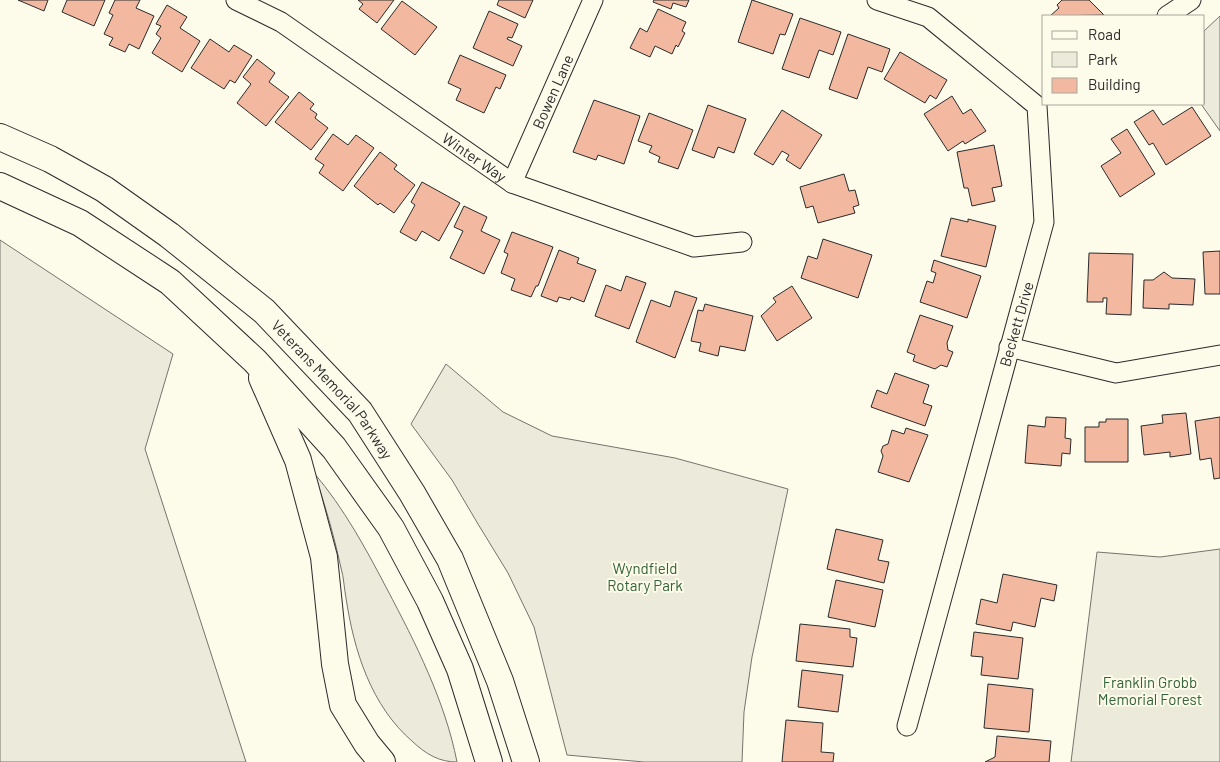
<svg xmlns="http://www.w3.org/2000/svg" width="1220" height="762" viewBox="0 0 1220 762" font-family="Barlow,sans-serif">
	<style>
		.green { fill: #ecebdb; stroke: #74746e }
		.building { fill: #f2b8a0; stroke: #2b2b2b }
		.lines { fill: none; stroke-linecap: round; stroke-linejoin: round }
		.minor-casing { stroke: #2b2b2b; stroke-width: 21 }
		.secondary-casing { stroke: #2b2b2b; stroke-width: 28 }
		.minor { stroke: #fdfbea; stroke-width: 19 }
		.secondary { stroke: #fdfbea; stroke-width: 26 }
		.labels { text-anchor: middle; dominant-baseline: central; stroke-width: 4; stroke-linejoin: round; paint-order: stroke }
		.street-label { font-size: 15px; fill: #2b2b2b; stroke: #fdfbea }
		.park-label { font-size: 15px; fill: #34623c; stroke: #fdfbea }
	</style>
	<rect width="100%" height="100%" fill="#fdfbea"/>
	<path class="green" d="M 1220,16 L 1220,131 L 1201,104 L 1204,104 L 1204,31 Z
		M 0,240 L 173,354 L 145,449 L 246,762 L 0,762 Z
		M 446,364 L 503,412 L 552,436 L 675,458 L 788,489 L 752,657 L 744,712 L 742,762 L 644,762 L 567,755 L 534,627 L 508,573 L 478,524 L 452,480 L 411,424 Z
		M 314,473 C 344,508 366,549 387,589 C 416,644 445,701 457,762 C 439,762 426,754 413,742 C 371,706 354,651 346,598 C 344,588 344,578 341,568 C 334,536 325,504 314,473 Z
		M 1220,549 L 1220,762 L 1071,762 L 1097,552 L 1160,557 Z"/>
	<path class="building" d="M 18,0 L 48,0 L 44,11 Z
		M 67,0 L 105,0 L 94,26 L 62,12 Z
		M 115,0 L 140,0 L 136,8 L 154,16 L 139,49 L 129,44 L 125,52 L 109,45 L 113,38 L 104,34 L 113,15 L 109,13 Z
		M 358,0 L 394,0 L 377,23 L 359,9 L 363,4 Z
		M 499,0 L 533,0 L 525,18 L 497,5 Z
		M 654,0 L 689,0 L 686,7 L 673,3 L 671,9 L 653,2 Z
		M 752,0 L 793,14 L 785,35 L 780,34 L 773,54 L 738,42 Z
		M 1062,0 L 1089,0 L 1104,15 L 1050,16 L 1059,8 L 1057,5 Z
		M 402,1 L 437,27 L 415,55 L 381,29 Z
		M 167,5 L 187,17 L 180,28 L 200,41 L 182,72 L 152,53 L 161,38 L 156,34 L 161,26 L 156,24 Z
		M 658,9 L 686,22 L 682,31 L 685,33 L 678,47 L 676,45 L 672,54 L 655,46 L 650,57 L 630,48 L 640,28 L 647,32 Z
		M 489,11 L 518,24 L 512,38 L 508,37 L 507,39 L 522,46 L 513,66 L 473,48 Z
		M 800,18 L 841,32 L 833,55 L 819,50 L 809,78 L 782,69 Z
		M 848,34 L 890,49 L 882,72 L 868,67 L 857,99 L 829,89 Z
		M 210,39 L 229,52 L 234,45 L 252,56 L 235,83 L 230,80 L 224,89 L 191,68 Z
		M 900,52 L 947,80 L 936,99 L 930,95 L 925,103 L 884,79 Z
		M 460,55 L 506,75 L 500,89 L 496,87 L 484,113 L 456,100 L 461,89 L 448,83 Z
		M 257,59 L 275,73 L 269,82 L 289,97 L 266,126 L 237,103 L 251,84 L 243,77 Z
		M 299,92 L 314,104 L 310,109 L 317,114 L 315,118 L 328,128 L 311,150 L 275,122 Z
		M 952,96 L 963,114 L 971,109 L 986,131 L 965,144 L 963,141 L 948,151 L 924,114 Z
		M 594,100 L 640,116 L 624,164 L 598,155 L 596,160 L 573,152 Z
		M 708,105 L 746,119 L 734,153 L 718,147 L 714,158 L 692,150 Z
		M 1192,107 L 1211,136 L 1166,165 L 1153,143 L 1149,145 L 1134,122 L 1153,110 L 1163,125 Z
		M 782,110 L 822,135 L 800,169 L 786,160 L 789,155 L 782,151 L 773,165 L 754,154 Z
		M 649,113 L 693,130 L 678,169 L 658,162 L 660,157 L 649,152 L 652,146 L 638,141 Z
		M 1127,129 L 1155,174 L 1120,197 L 1101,166 L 1121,153 L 1111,139 Z
		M 333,134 L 348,145 L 356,135 L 374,148 L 343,191 L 319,173 L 324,165 L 315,159 Z
		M 994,145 L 1002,186 L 992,188 L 995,201 L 972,206 L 968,188 L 964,188 L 957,152 Z
		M 380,152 L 397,165 L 394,169 L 415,185 L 394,213 L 380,203 L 378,205 L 354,186 Z
		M 844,174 L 849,191 L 855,190 L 859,205 L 853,207 L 855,213 L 818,223 L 813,206 L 806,208 L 800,187 Z
		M 422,182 L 460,203 L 439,241 L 422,231 L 416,241 L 400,232 L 415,205 L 411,202 Z
		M 464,206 L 487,217 L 481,231 L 500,240 L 484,274 L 450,258 L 463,231 L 454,227 Z
		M 951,218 L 968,222 L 968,219 L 996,226 L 986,267 L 941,256 Z
		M 512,232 L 553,247 L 538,286 L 536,286 L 531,297 L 511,290 L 515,279 L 501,273 L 508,254 L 504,252 Z
		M 823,239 L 872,255 L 858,298 L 801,278 L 808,256 L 817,259 Z
		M 559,250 L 579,258 L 577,263 L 596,270 L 584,302 L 571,297 L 570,300 L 559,297 L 557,302 L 541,296 Z
		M 1220,251 L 1220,294 L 1205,294 L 1203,252 Z
		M 1089,253 L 1133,254 L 1131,315 L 1106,314 L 1107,298 L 1103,298 L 1103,302 L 1087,302 Z
		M 934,260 L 981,276 L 967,318 L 920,302 L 927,281 L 933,283 L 936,273 L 931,271 Z
		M 1164,272 L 1172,278 L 1195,279 L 1193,305 L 1169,304 L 1169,309 L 1143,308 L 1144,280 L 1153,280 Z
		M 626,276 L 646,283 L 629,329 L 595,316 L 606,285 L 621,291 Z
		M 792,286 L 812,318 L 777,341 L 761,316 L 776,302 L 773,298 Z
		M 675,291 L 697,298 L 675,358 L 636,342 L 651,300 L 670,307 Z
		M 705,304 L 753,316 L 745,351 L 720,346 L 718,356 L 699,351 L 701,343 L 691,341 L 698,310 L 703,311 Z
		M 920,315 L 953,326 L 947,343 L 948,350 L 953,352 L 947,367 L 941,365 L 935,369 L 913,361 L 915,355 L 907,352 Z
		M 895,373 L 929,385 L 923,403 L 932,406 L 925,426 L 871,407 L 877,390 L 887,394 Z
		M 1186,413 L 1191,454 L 1170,457 L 1170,452 L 1144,455 L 1141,426 L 1163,423 L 1162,415 Z
		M 1046,417 L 1066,418 L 1065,438 L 1071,439 L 1070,454 L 1062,453 L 1061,466 L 1025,463 L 1028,425 L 1045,427 Z
		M 1220,417 L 1220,478 L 1214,479 L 1211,458 L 1200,460 L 1195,421 Z
		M 1106,419 L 1128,419 L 1128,462 L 1085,462 L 1085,427 L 1099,427 L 1099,422 L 1106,422 Z
		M 906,428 L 928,435 L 909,482 L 878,472 L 883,456 L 881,451 L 883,446 L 888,444 L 892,430 L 904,434 Z
		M 836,529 L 883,540 L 878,560 L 889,562 L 884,583 L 827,569 Z
		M 1003,574 L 1057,585 L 1054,601 L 1041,598 L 1035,627 L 1013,622 L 1011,631 L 976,624 L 981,599 L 997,603 Z
		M 836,580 L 883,590 L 875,627 L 828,617 Z
		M 800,624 L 850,629 L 850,637 L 857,638 L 853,667 L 796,661 Z
		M 974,632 L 1023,638 L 1018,679 L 981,675 L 983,657 L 971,656 Z
		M 802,670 L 843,675 L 838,712 L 798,707 Z
		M 988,684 L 1033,689 L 1029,732 L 984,728 Z
		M 786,720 L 823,723 L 821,752 L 834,753 L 833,762 L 782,762 Z
		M 997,736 L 1051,741 L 1049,762 L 985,762 L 995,757 Z"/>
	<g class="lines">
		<defs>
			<g id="minor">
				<path id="s1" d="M 236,0 L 281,22 L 512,183 L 694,247 L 742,242"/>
				<path d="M 877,0 L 928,17 L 1037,106 L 1044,222 L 907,726"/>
				<path d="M 1167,16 L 1191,0"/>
				<path id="s2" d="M 512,183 L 593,0"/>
				<path d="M 1009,347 L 1116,373 L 1220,355"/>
			</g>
			<g id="secondary">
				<path id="s3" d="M 0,137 L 50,159 L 104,189 L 169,235 L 264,311 L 360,412 L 412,493 L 450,559 L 500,681 L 526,762"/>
				<path d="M 0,186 L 80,223 L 170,282 L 255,361 L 334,448 L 391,528 L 430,601 L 460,669 L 489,762"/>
				<path d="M 262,378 L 298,460 L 324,557 L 335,664 L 343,705 L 367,744 L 382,762"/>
			</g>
		</defs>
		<use href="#minor" class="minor-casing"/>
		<use href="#secondary" class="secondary-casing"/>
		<use href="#minor" class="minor"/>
		<use href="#secondary" class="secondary"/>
	</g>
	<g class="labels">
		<g class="street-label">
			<text stroke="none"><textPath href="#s2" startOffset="100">Bowen Lane</textPath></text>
			<text stroke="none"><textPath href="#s1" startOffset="286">Winter Way</textPath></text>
			<text transform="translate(1016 324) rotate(-74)">Beckett Drive</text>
			<text stroke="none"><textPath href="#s3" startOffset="422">Veterans Memorial Parkway</textPath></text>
		</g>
		<g class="park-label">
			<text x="645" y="568">Wyndfield<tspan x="645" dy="17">Rotary Park</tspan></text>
			<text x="1150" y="682">Franklin Grobb<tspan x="1150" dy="17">Memorial Forest</tspan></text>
		</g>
	</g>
	<rect x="1042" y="15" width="162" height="90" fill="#fdfbea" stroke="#a9a89e"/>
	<rect x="1052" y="31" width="25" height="8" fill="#fdfbea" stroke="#a9a89e"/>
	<text x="1088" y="40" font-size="15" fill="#2b2b2b">Road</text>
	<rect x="1052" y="52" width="25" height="15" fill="#ecebdb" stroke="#a9a89e"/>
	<text x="1088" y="65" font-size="15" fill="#2b2b2b">Park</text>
	<rect x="1052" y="78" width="25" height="15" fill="#f2b8a0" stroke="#a9a89e"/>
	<text x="1088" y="90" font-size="15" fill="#2b2b2b">Building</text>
</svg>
